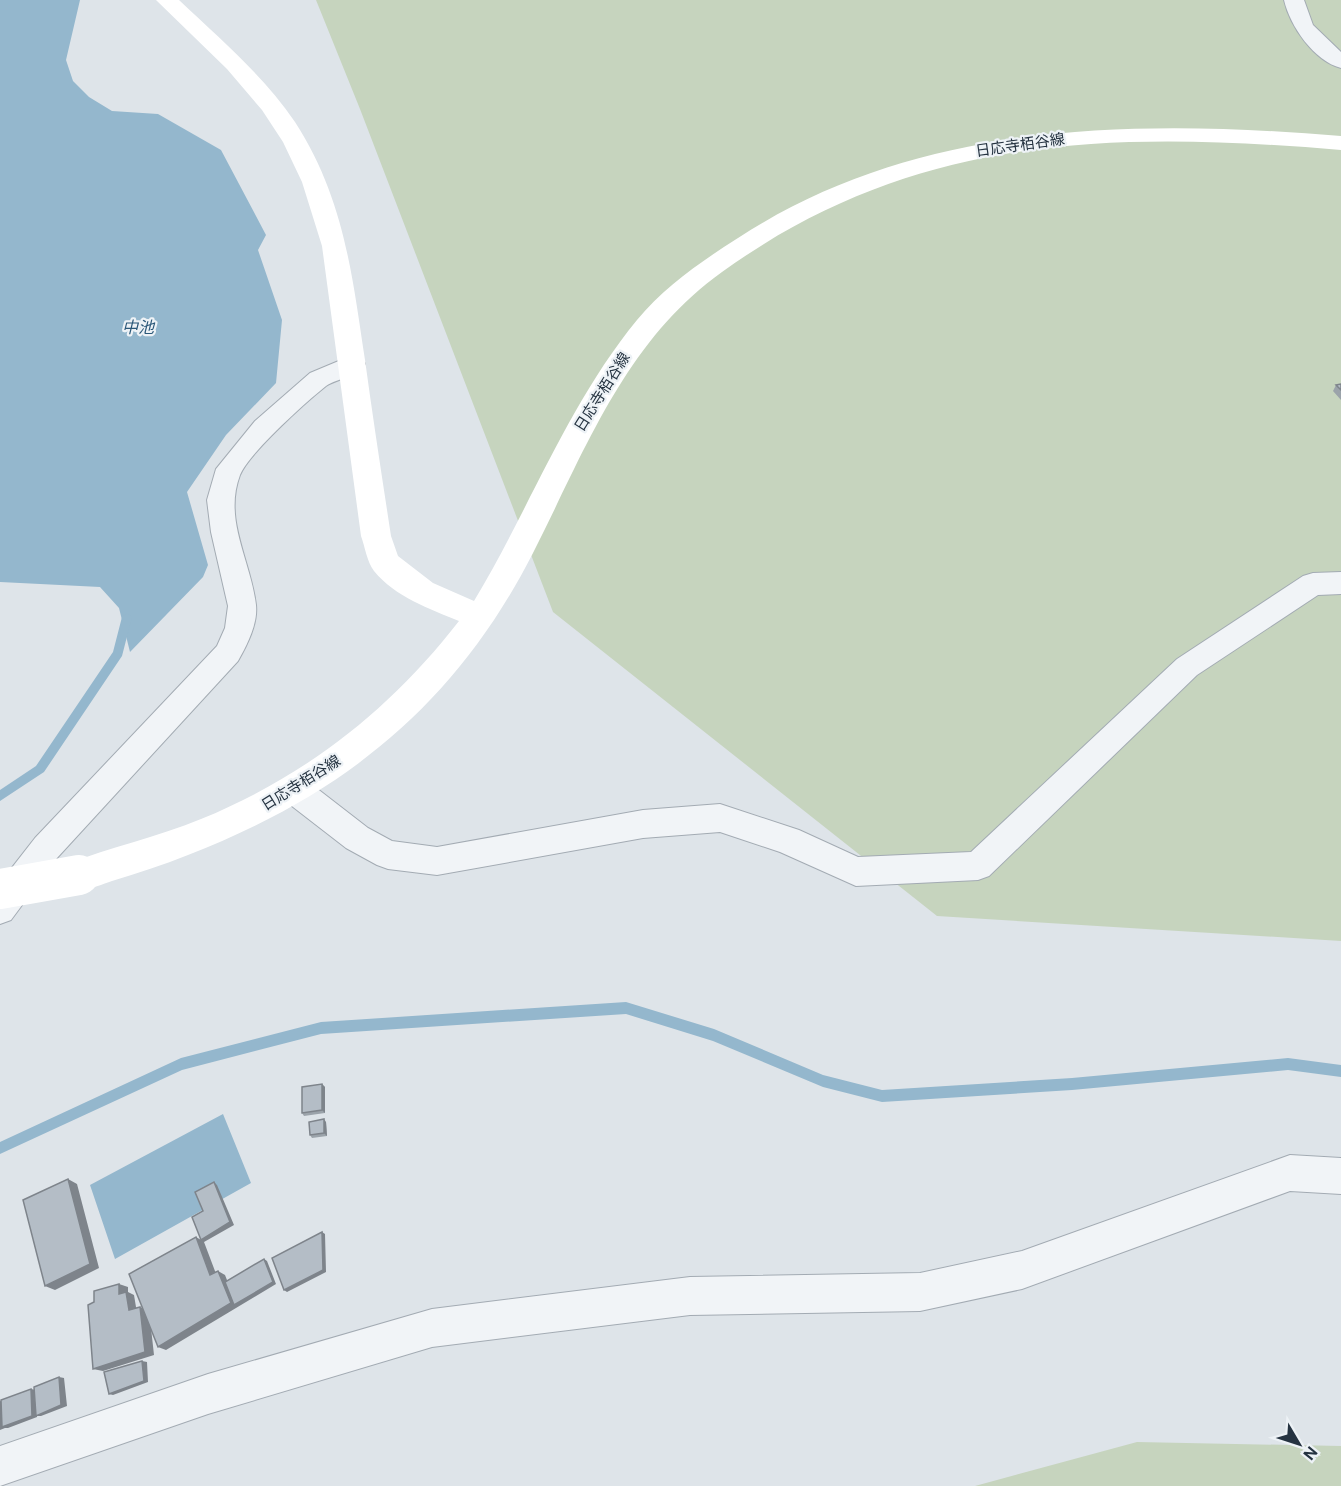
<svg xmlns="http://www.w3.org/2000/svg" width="1341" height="1486" viewBox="0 0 1341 1486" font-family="'DM Sans','Noto Sans JP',sans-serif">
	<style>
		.green { fill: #c6d4be }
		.water { fill: #94b7cd }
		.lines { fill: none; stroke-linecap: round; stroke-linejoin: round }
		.stream { fill: #94b7cd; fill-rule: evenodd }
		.street-casing { stroke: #a3abb3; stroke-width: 2 }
		.street { fill: #f1f4f7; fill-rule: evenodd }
		.secondary { fill: #fff; fill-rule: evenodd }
		.secondary-bridge { stroke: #fff; stroke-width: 40 }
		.wall { fill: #9ba3aa }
		.shaded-wall { fill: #7e848b }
		.building { fill: #b4bdc6; stroke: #7e848b; stroke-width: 1.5 }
		.labels { text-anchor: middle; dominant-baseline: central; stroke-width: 4.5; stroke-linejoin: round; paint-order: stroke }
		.street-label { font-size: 15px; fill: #253341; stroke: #edf2f6 }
		.water-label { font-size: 16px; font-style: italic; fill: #2b5879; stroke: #edf2f6 }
	</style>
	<rect width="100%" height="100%" fill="#dee4e9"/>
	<path class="green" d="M 316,0 L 1341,0 L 1341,941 L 937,916 L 553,612 L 360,109 Z
		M 1137,1442 L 1341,1446 L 1341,1486 L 975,1486 Z"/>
	<path class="water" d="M 0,0 L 80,0 L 66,60 L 73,81 L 89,97 L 112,111 L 158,114 L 221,150 L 266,235 L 258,250 L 282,320 L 276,383 L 226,435 L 187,492 L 208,565 L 203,577 L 130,652 L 119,608 L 100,587 L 0,582 Z
		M 223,1114 L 251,1183 L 115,1259 L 90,1185 Z"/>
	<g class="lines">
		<path class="stream" d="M 127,613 L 132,617 L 122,656 L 44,772 L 0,801 L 0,790 L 36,766 L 113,652 L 122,617 Z
			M 626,1002 L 714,1029 L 823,1075 L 882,1090 L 1072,1078 L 1288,1058 L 1341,1065 L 1341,1077 L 1288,1070 L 1072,1090 L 882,1102 L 823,1087 L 713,1041 L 626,1014 L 321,1034 L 182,1070 L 0,1154 L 0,1142 L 181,1058 L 321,1022 Z"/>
		<defs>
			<path id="street" d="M 1284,0 L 1304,0 L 1313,25 L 1341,52 L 1341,68 C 1314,61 1290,26 1284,0 Z
				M 353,355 L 362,358 L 365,364 C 358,377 338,378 326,386 C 306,402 249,453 240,475 C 223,520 251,561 256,605 C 258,624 247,645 238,661 L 57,858 L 11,920 L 0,924 L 0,883 L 35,838 L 217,646 L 225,628 L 228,606 L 211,532 L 207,500 L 216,469 L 255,421 L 310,373 Z
				M 1341,572 L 1341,594 L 1318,595 L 1197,675 L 989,876 L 978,880 L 856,886 L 780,852 L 720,832 L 643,838 L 437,875 L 388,869 L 377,865 L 346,848 L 284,800 L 280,790 L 284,780 L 295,777 L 306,780 L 368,828 L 392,841 L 437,847 L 643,810 L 720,804 L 799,830 L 858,857 L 971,852 L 1177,659 L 1303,576 L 1313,573 Z
				M 1290,1155 L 1341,1158 L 1341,1194 L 1290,1191 L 1022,1289 L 920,1311 L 690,1315 L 432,1347 L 208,1414 L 0,1486 L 0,1446 L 208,1374 L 432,1309 L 690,1277 L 920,1273 L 1022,1251 Z"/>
		</defs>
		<use href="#street" class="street-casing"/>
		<use href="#street" class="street"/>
		<path class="secondary" d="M 156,0 L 179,0 C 220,39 263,75 295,122 C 344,198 352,274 365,360 C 373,419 382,477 391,536 L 398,556 L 433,583 L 474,601 C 530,508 568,404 637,320 C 665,286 702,261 738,238 C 917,121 1135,119 1341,136 L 1341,150 C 1114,131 915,133 722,272 C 625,341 585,451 533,553 C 456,704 345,794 188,855 C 163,865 138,873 112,881 C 103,884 91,889 82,890 C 76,891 72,888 67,886 L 61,875 L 67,864 C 111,847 157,837 201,819 C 306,776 390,710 459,621 C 430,609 395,597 374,571 C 367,562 365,547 361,536 L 322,246 L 302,182 L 283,142 L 262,110 L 227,69 Z"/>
		<path class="secondary-bridge" d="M 0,889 L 79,875"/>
	</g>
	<path class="wall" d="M 1341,384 L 1341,400 L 1333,391 L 1336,385 Z
		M 322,1084 L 325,1087 L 325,1113 L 304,1116 L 302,1113 Z
		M 326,1122 L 327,1136 L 312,1138 L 310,1135 Z"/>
	<path class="shaded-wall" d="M 322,1084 L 325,1087 L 325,1113 L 322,1110 Z
		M 324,1119 L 326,1122 L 327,1136 L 324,1133 Z
		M 68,1179 L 77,1184 L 99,1268 L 55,1290 L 45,1286 Z
		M 214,1182 L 217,1185 L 234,1225 L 204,1242 L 218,1279 L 210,1275 L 196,1237 L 201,1240 Z
		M 322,1232 L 325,1234 L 326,1272 L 287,1292 L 284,1290 Z
		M 264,1259 L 267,1261 L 276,1284 L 166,1350 L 158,1347 L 218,1271 L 225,1275 L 236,1303 Z
		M 119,1284 L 128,1287 L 128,1292 L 134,1295 L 137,1313 L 129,1310 L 119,1294 Z
		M 140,1307 L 149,1310 L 154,1355 L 103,1371 L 93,1369 Z
		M 142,1361 L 147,1362 L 148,1382 L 113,1395 L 109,1394 Z
		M 59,1377 L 64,1378 L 67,1406 L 41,1416 L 37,1416 L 37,1417 L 8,1428 L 5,1428 L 0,1430 L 0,1401 L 4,1402 L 31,1389 L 36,1390 Z"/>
	<path class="building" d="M 1341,384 L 1341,390 L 1336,385 Z
		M 322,1084 L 322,1110 L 302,1113 L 302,1087 Z
		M 324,1119 L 324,1133 L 310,1135 L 309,1122 Z
		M 68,1179 L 90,1264 L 45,1286 L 23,1200 Z
		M 214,1182 L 230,1222 L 201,1240 L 192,1217 L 203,1211 L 195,1192 Z
		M 322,1232 L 323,1270 L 284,1290 L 272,1258 Z
		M 196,1237 L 210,1275 L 218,1271 L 231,1303 L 158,1347 L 129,1274 Z
		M 264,1259 L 273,1282 L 234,1305 L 225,1282 Z
		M 119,1284 L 119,1294 L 126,1292 L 129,1310 L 140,1307 L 145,1352 L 93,1369 L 88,1305 L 94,1302 L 94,1291 Z
		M 142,1361 L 144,1381 L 109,1394 L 104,1372 Z
		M 59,1377 L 61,1405 L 36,1416 L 34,1387 Z
		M 31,1389 L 32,1416 L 2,1427 L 1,1400 Z"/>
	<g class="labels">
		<g class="street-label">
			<text transform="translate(1020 145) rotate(-8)">日応寺栢谷線</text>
			<text transform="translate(602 392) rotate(-58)">日応寺栢谷線</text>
			<text transform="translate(301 783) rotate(-32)">日応寺栢谷線</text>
		</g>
		<g class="water-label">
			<text x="138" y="327">中池</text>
		</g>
	</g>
	<g transform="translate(1299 1444) rotate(129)" stroke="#edf2f6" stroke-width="4.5" paint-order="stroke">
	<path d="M0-4.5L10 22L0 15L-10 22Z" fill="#253341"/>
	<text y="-9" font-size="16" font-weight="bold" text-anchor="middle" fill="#253341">N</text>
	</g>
</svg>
